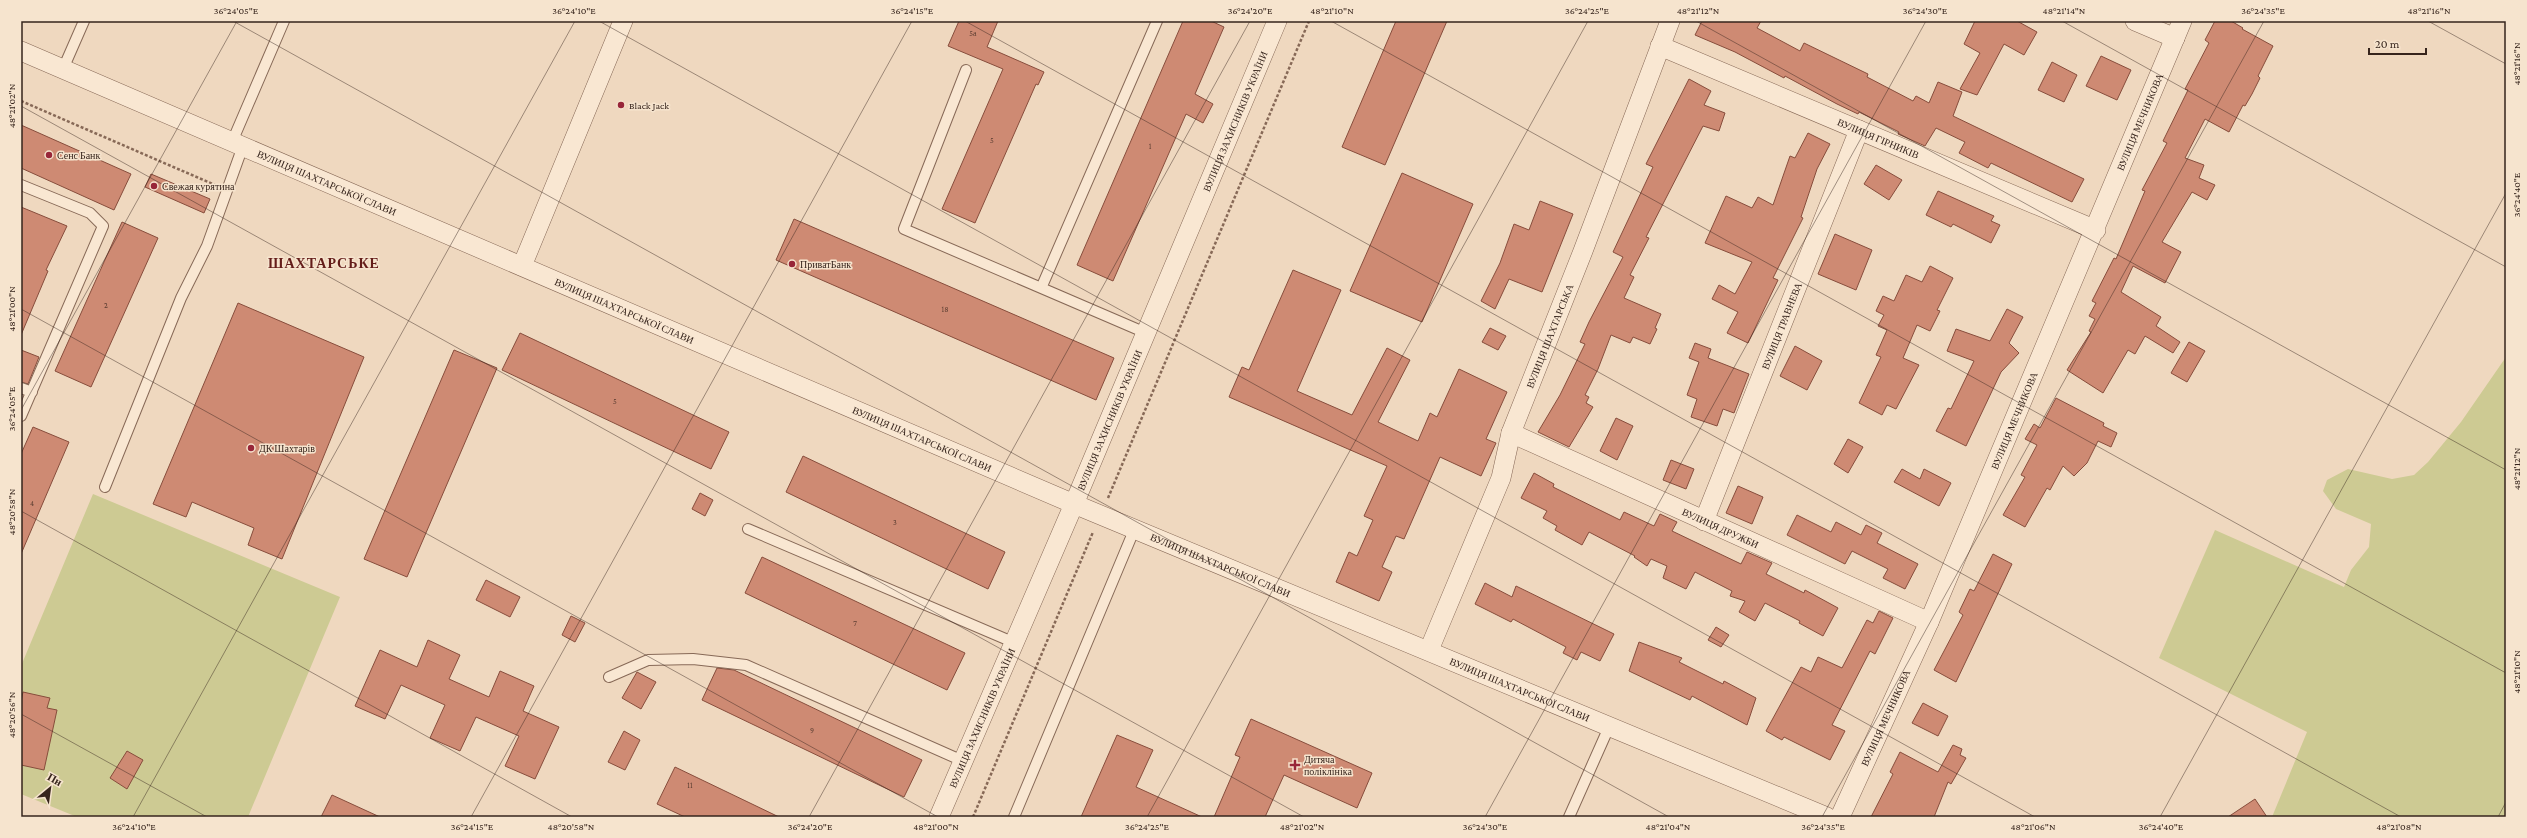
<svg xmlns="http://www.w3.org/2000/svg" width="2527" height="838" viewBox="0 0 2527 838" font-family="'Crimson Pro',serif">
	<style>
		.green { fill: #cdca93 }
		.building { fill: #ce8a73; stroke: #874d3c }
		.lines { fill: none; stroke-linecap: round; stroke-linejoin: round }
		.service-casing { stroke: #876957; stroke-width: 12 }
		.minor-casing { stroke: #876957; stroke-width: 20 }
		.path { stroke: #876957; stroke-width: 2.5; stroke-dasharray: 3 2; stroke-linecap: butt }
		.service { stroke: #f9e7d2; stroke-width: 10 }
		.minor { stroke: #f9e7d2; stroke-width: 19 }
		.ticks { fill: none; stroke: #36241c; stroke-width: 1; stroke-opacity: 0.45 }
		.poi-dot { fill: #982639; stroke: #f6e4ce; stroke-width: 1.5 }
		.labels { text-anchor: middle; dominant-baseline: central; stroke-width: 3; stroke-linejoin: round; paint-order: stroke }
		.number-label { font-size: 8px; fill: #5c3e32 }
		.poi-label { font-size: 10px; fill: #36241c; stroke: #f6e4ce; text-anchor: start }
		.street-label { font-size: 10px; fill: #36241c; stroke: #f6e4ce }
		.district-label { font-size: 14px; font-weight: bold; letter-spacing: 1px; fill: #641d1a; stroke: #f6e4ce }
		.neatline { fill: none; stroke: #36241c; stroke-width: 1.5 }
		.ticks-label { font-size: 10px; text-anchor: middle; fill: #36241c }
	</style>
	<rect width="100%" height="100%" fill="#efd8bf"/>
	<path class="green" d="M 2506,357 L 2506,817 L 2272,817 L 2307,732 L 2159,658 L 2215,530 L 2344,587 L 2351,570 L 2369,547 L 2371,524 L 2336,509 L 2323,491 L 2327,480 L 2348,469 L 2392,479 L 2414,475 L 2428,462 L 2461,422 Z
		M 93,494 L 340,597 L 248,817 L 77,817 L 21,794 L 21,666 Z"/>
	<path class="building" d="M 959,21 L 998,21 L 987,47 L 1044,72 L 1038,85 L 1036,84 L 975,223 L 942,209 L 1003,69 L 948,46 Z
		M 1183,21 L 1211,21 L 1224,27 L 1195,94 L 1213,104 L 1203,123 L 1186,114 L 1113,281 L 1077,265 Z
		M 1396,21 L 1447,21 L 1385,165 L 1342,147 Z
		M 1702,21 L 1761,21 L 1757,28 L 1800,51 L 1804,43 L 1868,74 L 1867,77 L 1913,101 L 1916,96 L 1929,103 L 1938,82 L 1962,92 L 1953,116 L 2084,179 L 2072,202 L 1991,163 L 1988,168 L 1959,153 L 1965,142 L 1936,128 L 1925,146 L 1898,134 L 1899,132 L 1859,112 L 1858,114 L 1837,104 L 1785,76 L 1784,78 L 1735,52 L 1695,35 Z
		M 1975,21 L 2017,21 L 2037,32 L 2024,55 L 2004,44 L 1977,95 L 1960,89 L 1980,53 L 1964,44 Z
		M 2215,21 L 2231,21 L 2243,28 L 2242,29 L 2273,46 L 2258,76 L 2260,78 L 2252,94 L 2245,106 L 2243,105 L 2229,132 L 2205,119 L 2185,158 L 2204,165 L 2199,178 L 2215,185 L 2207,200 L 2192,192 L 2162,242 L 2181,252 L 2165,283 L 2133,266 L 2121,292 L 2161,317 L 2156,326 L 2180,342 L 2173,353 L 2145,336 L 2135,354 L 2128,350 L 2103,393 L 2067,370 L 2091,332 L 2089,331 L 2095,319 L 2089,316 L 2096,303 L 2092,301 L 2114,258 L 2116,259 L 2145,191 L 2142,190 L 2167,143 L 2163,141 L 2188,90 L 2185,89 L 2209,43 L 2205,40 Z
		M 2101,56 L 2131,70 L 2117,100 L 2086,86 Z
		M 2052,62 L 2077,75 L 2064,102 L 2038,90 Z
		M 1689,79 L 1711,91 L 1704,105 L 1725,113 L 1719,131 L 1703,126 L 1646,237 L 1649,238 L 1630,275 L 1634,277 L 1624,298 L 1661,314 L 1655,328 L 1657,329 L 1650,344 L 1633,337 L 1630,343 L 1611,335 L 1598,369 L 1585,395 L 1589,397 L 1586,403 L 1593,407 L 1569,447 L 1538,432 L 1560,395 L 1585,344 L 1580,342 L 1589,322 L 1623,257 L 1613,252 L 1653,167 L 1646,164 Z
		M 21,125 L 131,174 L 114,210 L 21,168 Z
		M 1808,133 L 1830,144 L 1817,169 L 1801,217 L 1803,218 L 1773,278 L 1778,280 L 1748,343 L 1727,333 L 1738,312 L 1712,299 L 1719,285 L 1735,294 L 1752,262 L 1705,243 L 1726,196 L 1752,208 L 1758,197 L 1773,205 L 1790,156 L 1795,158 Z
		M 1876,165 L 1902,180 L 1889,200 L 1864,184 Z
		M 1402,173 L 1473,204 L 1422,322 L 1350,291 Z
		M 151,174 L 210,199 L 204,213 L 145,187 Z
		M 1938,191 L 1994,216 L 1991,221 L 2000,225 L 1991,243 L 1953,224 L 1951,227 L 1926,215 Z
		M 1540,201 L 1573,214 L 1542,292 L 1509,279 L 1495,309 L 1481,301 L 1500,263 L 1514,224 L 1529,230 Z
		M 21,207 L 67,226 L 46,270 L 48,271 L 21,335 Z
		M 794,219 L 1114,358 L 1096,400 L 776,260 Z
		M 122,222 L 158,238 L 91,387 L 55,371 Z
		M 1835,234 L 1872,250 L 1856,290 L 1818,274 Z
		M 1930,266 L 1953,278 L 1937,310 L 1940,311 L 1930,331 L 1917,325 L 1903,358 L 1919,365 L 1896,409 L 1887,405 L 1882,415 L 1859,403 L 1881,357 L 1876,355 L 1887,330 L 1878,326 L 1884,315 L 1876,311 L 1883,296 L 1894,301 L 1906,275 L 1922,282 Z
		M 1293,270 L 1341,290 L 1297,391 L 1352,415 L 1387,348 L 1410,360 L 1378,422 L 1418,441 L 1430,413 L 1437,417 L 1459,369 L 1507,392 L 1486,439 L 1496,443 L 1481,476 L 1440,457 L 1404,539 L 1396,536 L 1382,567 L 1392,572 L 1379,601 L 1336,582 L 1349,552 L 1357,556 L 1373,520 L 1364,516 L 1387,466 L 1229,397 L 1242,367 L 1249,370 Z
		M 238,303 L 364,357 L 282,559 L 248,545 L 254,528 L 192,502 L 186,517 L 153,504 Z
		M 2007,309 L 2023,317 L 2009,343 L 2019,353 L 2001,372 L 1966,446 L 1936,431 L 1948,408 L 1951,409 L 1974,361 L 1947,351 L 1956,329 L 1990,341 Z
		M 1490,328 L 1506,336 L 1498,350 L 1482,342 Z
		M 520,333 L 729,432 L 711,469 L 502,370 Z
		M 2189,342 L 2205,351 L 2187,382 L 2171,373 Z
		M 1695,343 L 1711,349 L 1708,358 L 1749,374 L 1734,413 L 1723,409 L 1717,426 L 1691,417 L 1697,399 L 1687,395 L 1699,362 L 1689,358 Z
		M 1795,346 L 1822,361 L 1807,390 L 1780,376 Z
		M 21,350 L 39,357 L 28,384 L 21,382 Z
		M 454,350 L 497,368 L 407,577 L 364,559 Z
		M 2056,398 L 2104,423 L 2103,426 L 2117,433 L 2111,447 L 2098,441 L 2087,463 L 2074,476 L 2063,466 L 2050,490 L 2047,488 L 2025,527 L 2003,515 L 2025,477 L 2021,475 L 2037,445 L 2025,439 L 2034,424 L 2040,428 Z
		M 1616,418 L 1633,426 L 1617,460 L 1600,451 Z
		M 33,427 L 69,442 L 21,554 L 21,454 Z
		M 1848,439 L 1863,447 L 1848,473 L 1834,464 Z
		M 803,456 L 1005,552 L 988,589 L 786,492 Z
		M 1671,460 L 1694,469 L 1686,489 L 1663,480 Z
		M 1902,469 L 1920,479 L 1924,469 L 1951,483 L 1939,506 L 1894,482 Z
		M 1534,473 L 1554,484 L 1553,487 L 1620,520 L 1624,512 L 1654,526 L 1660,514 L 1677,522 L 1672,531 L 1741,564 L 1747,552 L 1772,563 L 1766,574 L 1804,593 L 1805,590 L 1838,608 L 1823,636 L 1799,623 L 1800,621 L 1765,603 L 1755,621 L 1739,612 L 1745,601 L 1730,596 L 1732,591 L 1695,572 L 1686,589 L 1663,578 L 1667,566 L 1651,559 L 1647,566 L 1634,557 L 1635,556 L 1589,532 L 1582,545 L 1555,530 L 1557,526 L 1543,518 L 1547,511 L 1521,498 Z
		M 1738,486 L 1763,497 L 1752,524 L 1726,513 Z
		M 700,493 L 713,500 L 705,516 L 692,509 Z
		M 1797,515 L 1831,532 L 1836,522 L 1861,535 L 1866,525 L 1882,533 L 1877,543 L 1918,564 L 1905,589 L 1883,578 L 1888,569 L 1852,551 L 1845,564 L 1787,535 Z
		M 1993,554 L 2012,564 L 1956,682 L 1934,670 L 1963,615 L 1959,612 L 1970,589 L 1974,591 Z
		M 762,557 L 965,653 L 947,690 L 745,593 Z
		M 486,580 L 520,597 L 510,617 L 476,600 Z
		M 1485,583 L 1512,597 L 1516,586 L 1614,634 L 1600,661 L 1581,652 L 1577,660 L 1563,653 L 1566,647 L 1513,619 L 1511,622 L 1475,604 Z
		M 1879,611 L 1893,618 L 1875,654 L 1870,651 L 1832,725 L 1845,731 L 1830,760 L 1784,737 L 1782,740 L 1766,731 L 1801,667 L 1811,672 L 1818,657 L 1842,668 L 1867,620 L 1873,623 Z
		M 571,616 L 585,623 L 575,642 L 562,635 Z
		M 1716,627 L 1729,635 L 1721,647 L 1708,640 Z
		M 428,640 L 460,655 L 449,679 L 489,697 L 500,671 L 534,686 L 523,711 L 559,727 L 535,779 L 505,766 L 519,736 L 476,717 L 460,751 L 430,738 L 445,705 L 401,685 L 385,719 L 355,706 L 380,650 L 417,667 Z
		M 1639,642 L 1682,658 L 1679,662 L 1723,684 L 1724,681 L 1756,698 L 1747,725 L 1692,696 L 1690,700 L 1629,671 Z
		M 717,668 L 734,670 L 922,760 L 904,797 L 702,700 Z
		M 637,672 L 656,682 L 641,709 L 622,698 Z
		M 23,692 L 50,698 L 47,708 L 57,710 L 44,770 L 21,765 L 21,702 Z
		M 1923,703 L 1948,716 L 1938,736 L 1912,723 Z
		M 1251,719 L 1372,773 L 1357,808 L 1284,775 L 1265,817 L 1214,817 L 1240,757 L 1235,755 Z
		M 624,731 L 640,740 L 625,770 L 608,762 Z
		M 1117,735 L 1153,750 L 1136,787 L 1202,817 L 1081,817 Z
		M 1953,745 L 1962,749 L 1960,755 L 1966,758 L 1951,784 L 1948,782 L 1934,817 L 1871,817 L 1893,774 L 1890,772 L 1900,752 L 1938,772 Z
		M 127,751 L 143,760 L 127,789 L 110,778 Z
		M 675,767 L 779,817 L 685,817 L 657,804 Z
		M 332,795 L 380,817 L 321,817 Z
		M 2255,799 L 2267,817 L 2228,817 Z"/>
	<g class="lines">
		<defs>
			<path id="service" d="M 63,69 L 84,21
				M 966,70 L 904,229 L 1146,333
				M 232,142 L 284,21
				M 21,185 L 90,213 L 103,226 L 21,416
				M 1042,286 L 1157,21
				M 21,388 L 32,392
				M 105,487 L 181,298 L 207,246 L 243,146
				M 748,529 L 1015,643
				M 609,677 L 648,660 L 693,659 L 746,665 L 963,761
				M 1014,817 L 1135,528
				M 1569,817 L 1609,727"/>
			<g id="minor">
				<path d="M 2135,21 L 2175,38"/>
				<path id="s1" d="M 1660,46 L 2096,230"/>
				<path id="s2" d="M 21,51 L 1074,504 L 1827,817"/>
				<path d="M 522,266 L 623,21"/>
				<path id="s3" d="M 1511,433 L 1929,622"/>
				<path id="s4" d="M 1704,521 L 1859,130"/>
				<path id="s5" d="M 1429,650 L 1501,478 L 1511,433 L 1583,251 L 1670,21"/>
				<path id="s6" d="M 939,817 L 1074,504 L 1277,21"/>
				<path id="s7" d="M 1840,817 L 1929,622 L 2182,21"/>
			</g>
		</defs>
		<use href="#service" class="service-casing"/>
		<use href="#minor" class="minor-casing"/>
		<path class="path" d="M 21,101 L 215,185
			M 1108,498 L 1309,21
			M 973,817 L 1093,532"/>
		<use href="#service" class="service"/>
		<use href="#minor" class="minor"/>
	</g>
	<path class="ticks" d="M 233,21 L 1669,817M 599,21 L 2035,817M 965,21 L 2401,817M 1331,21 L 2506,673M 1696,21 L 2506,470M 2062,21 L 2506,267M 2428,21 L 2506,64M 21,106 L 1304,817M 21,309 L 938,817M 21,410 L 237,21M 21,511 L 572,817M 21,714 L 207,817M 133,817 L 575,21M 471,817 L 912,21M 809,817 L 1250,21M 1147,817 L 1588,21M 1485,817 L 1926,21M 1822,817 L 2264,21M 2160,817 L 2506,193M 2498,817 L 2506,802"/>
	<g class="poi-dot">
		<circle cx="621" cy="105" r="4"/>
		<circle cx="49" cy="155" r="4"/>
		<circle cx="154" cy="186" r="4"/>
		<circle cx="792" cy="264" r="4"/>
		<circle cx="251" cy="448" r="4"/>
		<path d="M1293 759h4v4h4v4h-4v4h-4v-4h-4v-4h4z"/>
	</g>
	<g class="labels">
		<g class="number-label">
			<text x="973" y="33">5а</text>
			<text x="992" y="140">5</text>
			<text x="1150" y="146">1</text>
			<text x="106" y="305">2</text>
			<text x="945" y="309">18</text>
			<text x="615" y="401">5</text>
			<text x="32" y="503">4</text>
			<text x="895" y="522">3</text>
			<text x="855" y="623">7</text>
			<text x="812" y="730">9</text>
			<text x="690" y="785">11</text>
		</g>
		<g class="poi-label">
			<text x="629" y="105">Black Jack</text>
			<text x="57" y="155">Сенс Банк</text>
			<text x="162" y="186">Свежая курятина</text>
			<text x="800" y="264">ПриватБанк</text>
			<text x="259" y="448">ДК Шахтарів</text>
			<text x="1304" y="759">Дитяча<tspan x="1304" dy="12">поліклініка</tspan></text>
		</g>
		<g class="street-label">
			<text stroke="none"><textPath href="#s6" startOffset="756">ВУЛИЦЯ ЗАХИСНИКІВ УКРАЇНИ</textPath></text>
			<text stroke="none"><textPath href="#s7" startOffset="757">ВУЛИЦЯ МЕЧНИКОВА</textPath></text>
			<text stroke="none"><textPath href="#s1" startOffset="237">ВУЛИЦЯ ГІРНИКІВ</textPath></text>
			<text stroke="none"><textPath href="#s2" startOffset="333">ВУЛИЦЯ ШАХТАРСЬКОЇ СЛАВИ</textPath></text>
			<text stroke="none"><textPath href="#s2" startOffset="657">ВУЛИЦЯ ШАХТАРСЬКОЇ СЛАВИ</textPath></text>
			<text stroke="none"><textPath href="#s4" startOffset="210">ВУЛИЦЯ ТРАВНЕВА</textPath></text>
			<text stroke="none"><textPath href="#s5" startOffset="337">ВУЛИЦЯ ШАХТАРСЬКА</textPath></text>
			<text stroke="none"><textPath href="#s6" startOffset="432">ВУЛИЦЯ ЗАХИСНИКІВ УКРАЇНИ</textPath></text>
			<text stroke="none"><textPath href="#s7" startOffset="433">ВУЛИЦЯ МЕЧНИКОВА</textPath></text>
			<text stroke="none"><textPath href="#s2" startOffset="981">ВУЛИЦЯ ШАХТАРСЬКОЇ СЛАВИ</textPath></text>
			<text stroke="none"><textPath href="#s3" startOffset="230">ВУЛИЦЯ ДРУЖБИ</textPath></text>
			<text stroke="none"><textPath href="#s2" startOffset="1305">ВУЛИЦЯ ШАХТАРСЬКОЇ СЛАВИ</textPath></text>
			<text stroke="none"><textPath href="#s2" startOffset="1629">ВУЛИЦЯ ШАХТАРСЬКОЇ СЛАВИ</textPath></text>
			<text stroke="none"><textPath href="#s6" startOffset="108">ВУЛИЦЯ ЗАХИСНИКІВ УКРАЇНИ</textPath></text>
			<text stroke="none"><textPath href="#s7" startOffset="109">ВУЛИЦЯ МЕЧНИКОВА</textPath></text>
		</g>
		<g class="district-label">
			<text x="324" y="263">ШАХТАРСЬКЕ</text>
		</g>
	</g>
	<rect width="2527" height="838" fill="none" stroke="#f6e4ce" stroke-width="44"/>
	<g transform="translate(50 788) rotate(29)" stroke="#f6e4ce" stroke-width="3" paint-order="stroke">
	<path d="M0-3L7 15L0 10L-7 15Z" fill="#36241c"/>
	<text y="-6" font-size="11" font-weight="bold" text-anchor="middle" fill="#36241c">Пн</text>
	</g>
	<path d="M2369 48v6h57v-6" fill="none" stroke="#36241c" stroke-width="2"/>
	<text x="2375" y="48" font-size="12" fill="#36241c" stroke="#f6e4ce" stroke-width="3" paint-order="stroke">20 m</text>
	<rect x="22" y="22" width="2483" height="794" class="neatline"/>
	<g class="ticks-label">
		<text x="236" y="14">36°24'05"E</text>
		<text x="574" y="14">36°24'10"E</text>
		<text x="912" y="14">36°24'15"E</text>
		<text x="1250" y="14">36°24'20"E</text>
		<text x="1332" y="14">48°21'10"N</text>
		<text x="1587" y="14">36°24'25"E</text>
		<text x="1698" y="14">48°21'12"N</text>
		<text x="1925" y="14">36°24'30"E</text>
		<text x="2064" y="14">48°21'14"N</text>
		<text x="2263" y="14">36°24'35"E</text>
		<text x="2429" y="14">48°21'16"N</text>
		<text transform="translate(2516 64) rotate(-90)" y="4">48°21'16"N</text>
		<text transform="translate(11 106) rotate(-90)" y="4">48°21'02"N</text>
		<text transform="translate(2516 195) rotate(-90)" y="4">36°24'40"E</text>
		<text transform="translate(11 309) rotate(-90)" y="4">48°21'00"N</text>
		<text transform="translate(11 409) rotate(-90)" y="4">36°24'05"E</text>
		<text transform="translate(2516 469) rotate(-90)" y="4">48°21'12"N</text>
		<text transform="translate(11 512) rotate(-90)" y="4">48°20'58"N</text>
		<text transform="translate(2516 672) rotate(-90)" y="4">48°21'10"N</text>
		<text transform="translate(11 715) rotate(-90)" y="4">48°20'56"N</text>
		<text x="134" y="830">36°24'10"E</text>
		<text x="472" y="830">36°24'15"E</text>
		<text x="571" y="830">48°20'58"N</text>
		<text x="810" y="830">36°24'20"E</text>
		<text x="936" y="830">48°21'00"N</text>
		<text x="1147" y="830">36°24'25"E</text>
		<text x="1302" y="830">48°21'02"N</text>
		<text x="1485" y="830">36°24'30"E</text>
		<text x="1668" y="830">48°21'04"N</text>
		<text x="1823" y="830">36°24'35"E</text>
		<text x="2033" y="830">48°21'06"N</text>
		<text x="2161" y="830">36°24'40"E</text>
		<text x="2399" y="830">48°21'08"N</text>
	</g>
</svg>
